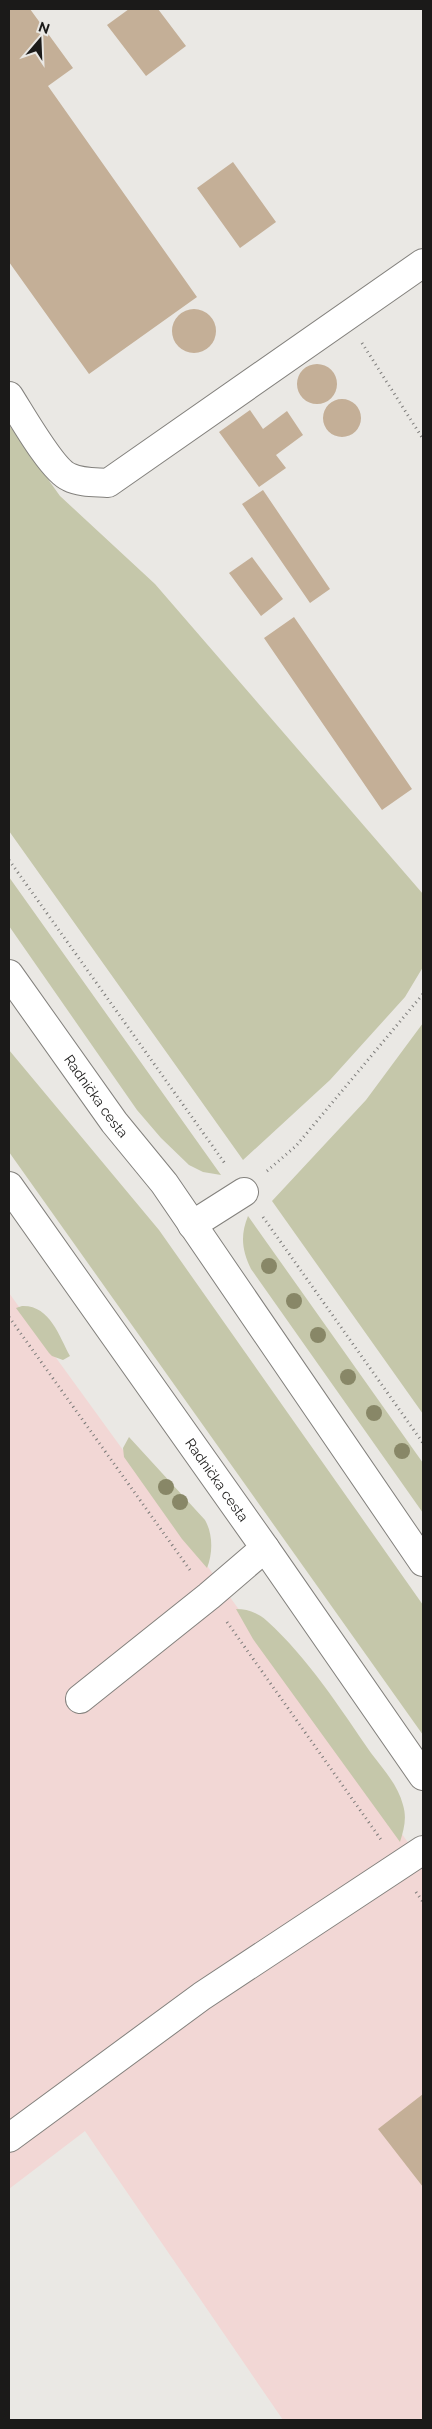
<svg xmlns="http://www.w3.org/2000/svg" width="432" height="2429" viewBox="0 0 432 2429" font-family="Raleway,sans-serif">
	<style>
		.commercial { fill: #f2d7d5 }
		.green { fill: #c5c7aa }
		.building { fill: #c4af97 }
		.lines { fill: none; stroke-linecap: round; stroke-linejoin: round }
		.minor-casing { stroke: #83817d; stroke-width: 30 }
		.major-casing { stroke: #83817d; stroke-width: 30 }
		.path { stroke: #7d7c7a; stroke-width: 3; stroke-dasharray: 1 4; stroke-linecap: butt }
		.minor { stroke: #fff; stroke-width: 28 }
		.major { stroke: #fff; stroke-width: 28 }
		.tree { fill: #888767 }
		.labels { text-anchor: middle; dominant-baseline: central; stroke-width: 4; stroke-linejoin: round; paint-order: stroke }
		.street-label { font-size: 14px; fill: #1b1a19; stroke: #eae8e4 }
	</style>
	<rect width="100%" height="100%" fill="#eae8e4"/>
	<path class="commercial" d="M 9,1293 L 423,1863 L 423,2420 L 283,2420 L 85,2131 L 9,2189 Z"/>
	<path class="green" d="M 9,425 L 60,496 L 155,584 L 423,894 L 423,967 L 405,997 L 330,1080 L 243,1160 L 9,831 Z
		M 9,877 L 221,1175 L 203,1172 L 189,1165 L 161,1138 L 137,1110 L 9,926 Z
		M 423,1023 L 423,1414 L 272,1201 L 366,1100 Z
		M 9,1050 L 159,1230 L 423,1605 L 423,1735 L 9,1152 Z
		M 248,1216 L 423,1463 L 423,1513 L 251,1269 C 242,1250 240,1236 248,1216 Z
		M 22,1306 C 50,1305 59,1336 70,1356 L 63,1360 L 52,1356 L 49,1353 L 16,1308 Z
		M 129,1437 L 205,1520 C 213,1534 213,1553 207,1568 L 182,1539 L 124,1457 L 123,1448 Z
		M 236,1609 C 248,1609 258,1613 267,1621 C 308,1658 340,1708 371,1753 C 383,1769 398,1785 403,1805 C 407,1818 404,1829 400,1842 L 253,1639 Z"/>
	<path class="building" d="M 9,9 L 30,9 L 73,68 L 48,86 L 197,297 L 89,374 L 9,262 Z
		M 129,9 L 158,9 L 186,46 L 146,76 L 107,25 Z
		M 233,162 L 276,222 L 240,248 L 197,188 Z
		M172 331a22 22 0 1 1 44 0a22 22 0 1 1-44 0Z
		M297 384a20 20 0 1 1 40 0a20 20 0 1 1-40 0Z
		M323 418a19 19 0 1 1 38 0a19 19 0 1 1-38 0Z
		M 250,410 L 263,429 L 287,411 L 303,435 L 276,455 L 286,468 L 259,487 L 219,432 Z
		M 263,490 L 330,589 L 310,603 L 242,504 Z
		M 252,557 L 283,599 L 261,616 L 229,573 Z
		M 294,617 L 412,789 L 382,810 L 264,638 Z
		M 423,2094 L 423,2187 L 378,2129 Z"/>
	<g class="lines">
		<defs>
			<path id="minor" d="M 9,396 C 20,413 52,470 69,477 C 81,483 96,482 108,483 L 423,263
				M 192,1225 L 244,1192
				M 80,1699 L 209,1596 L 265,1548
				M 9,2138 L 202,1996 L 423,1850"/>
			<g id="major">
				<path id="s1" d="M 9,974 L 114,1122 L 164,1183 L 423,1562"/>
				<path id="s2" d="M 9,1186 L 265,1548 L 423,1776"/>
			</g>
		</defs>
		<use href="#minor" class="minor-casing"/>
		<use href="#major" class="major-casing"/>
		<path class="path" d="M 362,343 L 423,439
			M 9,860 L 226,1165
			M 267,1171 L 296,1146 L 423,994
			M 263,1217 L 423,1443
			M 9,1317 L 190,1570
			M 227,1622 L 382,1841
			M 416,1892 L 423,1902"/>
		<use href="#minor" class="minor"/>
		<use href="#major" class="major"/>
	</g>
	<g class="tree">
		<circle cx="269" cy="1266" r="8"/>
		<circle cx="294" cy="1301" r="8"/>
		<circle cx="318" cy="1335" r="8"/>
		<circle cx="348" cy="1377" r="8"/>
		<circle cx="374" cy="1413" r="8"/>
		<circle cx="402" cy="1451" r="8"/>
		<circle cx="166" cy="1487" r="8"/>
		<circle cx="180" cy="1502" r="8"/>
	</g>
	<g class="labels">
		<g class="street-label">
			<text stroke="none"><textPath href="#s1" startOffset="150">Radnička cesta</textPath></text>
			<text stroke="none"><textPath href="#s2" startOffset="360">Radnička cesta</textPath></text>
		</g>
	</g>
	<rect width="432" height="2429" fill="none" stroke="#1b1a19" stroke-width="20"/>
	<g transform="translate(40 40) rotate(19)" stroke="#eae8e4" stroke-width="4" paint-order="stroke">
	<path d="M0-4L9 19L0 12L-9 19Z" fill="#1b1a19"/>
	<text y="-8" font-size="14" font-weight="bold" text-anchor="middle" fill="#1b1a19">N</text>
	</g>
</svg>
